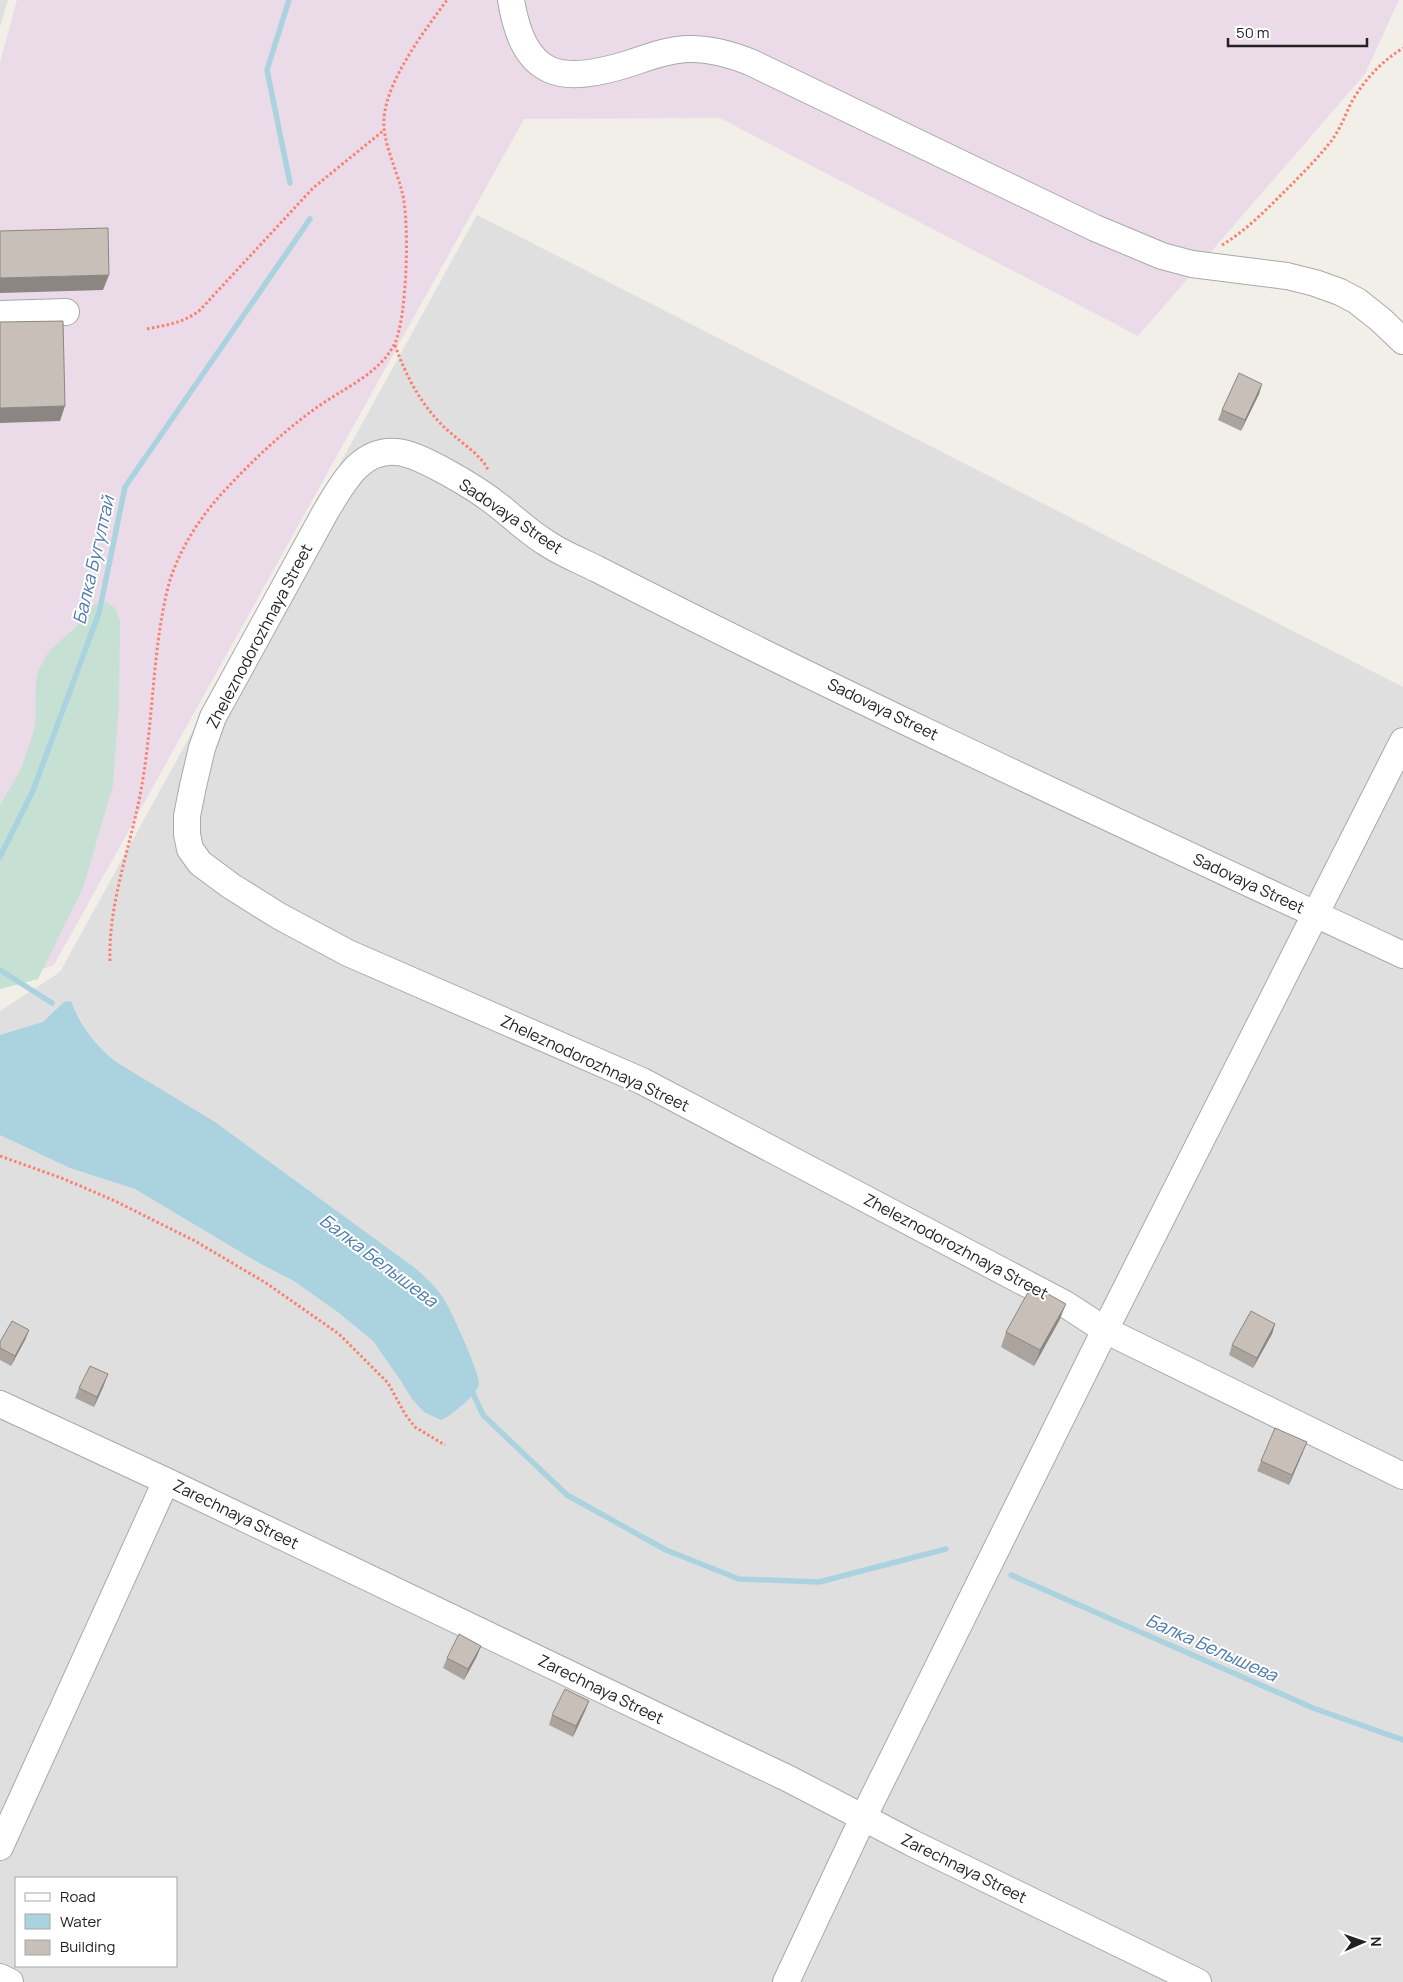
<svg xmlns="http://www.w3.org/2000/svg" width="1403" height="1982" viewBox="0 0 1403 1982" font-family="Manrope,sans-serif">
	<style>
		.residential { fill: #e0dfdf; fill-rule: evenodd }
		.industrial { fill: #ebdbe8 }
		.wetland { fill: #c6e0d4 }
		.water { fill: #aad3df }
		.lines { fill: none; stroke-linecap: round; stroke-linejoin: round }
		.stream { stroke: #aad3df; stroke-width: 5.5 }
		.minor-casing { stroke: #a9a9a9; stroke-width: 28 }
		.path { stroke: #fa8072; stroke-width: 3; stroke-dasharray: 2.5 2.5; stroke-linecap: butt }
		.minor { stroke: #fff; stroke-width: 26 }
		.wall { fill: #aba49e }
		.shaded-wall { fill: #8b8681 }
		.building { fill: #c7bfb8; stroke: #8b8681 }
		.labels { text-anchor: middle; dominant-baseline: central; stroke-width: 4; stroke-linejoin: round; paint-order: stroke }
		.street-label { font-size: 16px; fill: #222; stroke: #fff }
		.water-label { font-size: 18px; font-style: italic; fill: #4a7aab; stroke: #fff }
	</style>
	<rect width="100%" height="100%" fill="#f2efe9"/>
	<path class="residential" d="M 0,0 L 8,0 L 0,27 Z
		M 477,215 L 1403,687 L 1403,1982 L 0,1982 L 0,1011 L 60,972 ZM 16,1878 L 176,1878 L 176,1966 L 16,1966 Z"/>
	<path class="industrial" d="M 17,0 L 1399,0 L 1365,74 L 1138,336 L 720,118 L 524,119 L 54,965 L 0,985 L 0,62 Z"/>
	<path class="wetland" d="M 107,602 L 116,609 L 120,621 L 119,703 L 113,785 L 83,888 L 38,979 L 0,989 L 0,805 L 21,769 L 35,727 L 36,680 L 39,669 L 49,651 L 76,627 L 88,609 L 95,604 Z"/>
	<path class="water" d="M 71,1001 C 80,1026 95,1045 116,1062 L 215,1122 L 415,1268 C 425,1277 434,1285 442,1296 C 449,1305 481,1375 479,1384 C 477,1395 451,1416 441,1420 L 424,1412 L 412,1399 L 401,1381 L 373,1341 L 339,1313 L 294,1281 L 259,1263 L 135,1189 L 70,1168 L 0,1135 L 0,1035 L 43,1022 L 64,1002 Z"/>
	<g class="lines">
		<path class="stream" d="M 289,0 L 267,70 L 290,183
			M 0,857 L 32,793 L 99,613 L 125,487 L 310,219
			M 0,970 L 52,1003
			M 471,1389 L 483,1415 L 567,1495 L 666,1550 L 739,1579 L 819,1582 L 946,1549
			M 1011,1575 L 1313,1708 L 1403,1740"/>
		<defs>
			<path id="minor" d="M 511,0 C 524,80 562,85 631,63 C 649,57 667,50 687,49 C 708,48 730,54 750,62 L 1095,228 L 1162,256 L 1192,264 L 1287,276 L 1315,283 L 1340,292 L 1357,301 L 1381,320 L 1403,341
				M 0,314 L 66,312
				M 1403,955 C 1133,829 862,705 597,569 C 581,561 563,554 548,544 C 530,533 515,519 499,506 C 479,490 421,454 397,452 C 360,448 342,485 326,511 L 213,717 L 202,748 L 193,786 L 187,816 L 187,834 L 190,849 L 200,863 L 231,886 L 279,916 L 348,953 L 642,1081 L 1065,1304 L 1105,1330 L 1403,1476
				M 0,1404 L 166,1481 L 789,1779 L 912,1843 L 1198,1982
				M 0,1847 L 166,1481
				M 0,1977 L 10,1982
				M 786,1982 L 863,1818 L 1105,1330 L 1403,741"/>
		</defs>
		<use href="#minor" class="minor-casing"/>
		<path class="path" d="M 1222,245 C 1247,230 1268,208 1288,188 C 1303,173 1319,157 1332,140 C 1340,129 1345,116 1351,103 C 1364,80 1381,62 1403,48
			M 147,329 C 166,325 184,323 200,310 L 313,188 L 383,131
			M 395,345 C 406,376 420,403 444,427 C 456,439 482,455 488,470
			M 110,961 C 108,903 131,846 141,790 C 151,736 152,681 160,628 C 163,610 166,591 172,574 C 184,542 203,513 227,488 C 254,459 284,431 316,408 C 342,389 380,374 395,343 C 407,317 410,220 402,192 C 397,170 382,141 384,119 C 386,81 425,30 447,0
			M 0,1156 L 64,1179 L 115,1201 L 195,1241 L 266,1283 L 339,1334 L 388,1383 L 405,1414 L 415,1427 L 445,1445"/>
		<use href="#minor" class="minor"/>
	</g>
	<path class="wall" d="M 1262,384 L 1259,394 L 1241,431 L 1218,420 L 1222,410 Z
		M 1060,1319 L 1034,1366 L 1001,1347 L 1006,1332 Z
		M 1275,1324 L 1272,1334 L 1253,1368 L 1229,1355 L 1232,1345 Z
		M 29,1330 L 25,1340 L 11,1366 L 0,1360 L 0,1342 Z
		M 104,1385 L 94,1407 L 75,1398 L 79,1388 Z
		M 1303,1452 L 1289,1485 L 1257,1471 L 1261,1461 Z
		M 481,1646 L 477,1656 L 464,1680 L 443,1668 L 447,1658 Z
		M 589,1701 L 585,1711 L 573,1737 L 549,1725 L 552,1715 Z"/>
	<path class="shaded-wall" d="M 109,275 L 103,290 L 0,293 L 0,278 Z
		M 1262,384 L 1259,394 L 1241,431 L 1245,420 Z
		M 65,406 L 60,421 L 0,423 L 0,408 Z
		M 1066,1304 L 1060,1319 L 1034,1366 L 1040,1350 Z
		M 1275,1324 L 1272,1334 L 1253,1368 L 1257,1358 Z
		M 29,1330 L 25,1340 L 11,1366 L 15,1356 Z
		M 108,1374 L 104,1385 L 94,1407 L 97,1397 Z
		M 1307,1442 L 1303,1452 L 1289,1485 L 1292,1475 Z
		M 481,1646 L 477,1656 L 464,1680 L 468,1669 Z
		M 589,1701 L 585,1711 L 573,1737 L 576,1726 Z"/>
	<path class="building" d="M 108,228 L 109,275 L 0,278 L 0,231 Z
		M 63,321 L 65,406 L 0,408 L 0,322 Z
		M 1239,373 L 1262,384 L 1245,420 L 1222,410 Z
		M 1032,1285 L 1066,1304 L 1040,1350 L 1006,1332 Z
		M 1251,1311 L 1275,1324 L 1257,1358 L 1232,1345 Z
		M 12,1321 L 29,1330 L 15,1356 L 0,1348 L 0,1342 Z
		M 90,1366 L 108,1374 L 97,1397 L 79,1388 Z
		M 1275,1428 L 1307,1442 L 1292,1475 L 1261,1461 Z
		M 459,1634 L 481,1646 L 468,1669 L 447,1658 Z
		M 565,1689 L 589,1701 L 576,1726 L 552,1715 Z"/>
	<g class="labels">
		<g class="street-label">
			<text transform="translate(511 516) rotate(34)">Sadovaya Street</text>
			<text transform="translate(259 636) rotate(-62)">Zheleznodorozhnaya Street</text>
			<text transform="translate(883 709) rotate(26)">Sadovaya Street</text>
			<text transform="translate(1249 883) rotate(25)">Sadovaya Street</text>
			<text transform="translate(595 1063) rotate(25)">Zheleznodorozhnaya Street</text>
			<text transform="translate(956 1246) rotate(28)">Zheleznodorozhnaya Street</text>
			<text transform="translate(236 1514) rotate(26)">Zarechnaya Street</text>
			<text transform="translate(601 1689) rotate(26)">Zarechnaya Street</text>
			<text transform="translate(964 1868) rotate(26)">Zarechnaya Street</text>
		</g>
		<g class="water-label">
			<text transform="translate(93 560) rotate(-77)">Балка Бугултай</text>
			<text transform="translate(379 1260) rotate(37)">Балка Белышева</text>
			<text transform="translate(1212 1647) rotate(24)">Балка Белышева</text>
		</g>
	</g>
	<rect x="15" y="1877" width="162" height="90" fill="#ffffff" stroke="#a7a7a7"/>
	<rect x="25" y="1893" width="25" height="8" fill="#ffffff" stroke="#a7a7a7"/>
	<text x="60" y="1902" font-size="15" fill="#222222">Road</text>
	<rect x="25" y="1914" width="25" height="15" fill="#aad3df" stroke="#a7a7a7"/>
	<text x="60" y="1927" font-size="15" fill="#222222">Water</text>
	<rect x="25" y="1940" width="25" height="15" fill="#c7bfb8" stroke="#a7a7a7"/>
	<text x="60" y="1952" font-size="15" fill="#222222">Building</text>
	<g transform="translate(1363 1942) rotate(88)" stroke="#ffffff" stroke-width="4" paint-order="stroke">
	<path d="M0-4L9 19L0 12L-9 19Z" fill="#222222"/>
	<text y="-8" font-size="14" font-weight="bold" text-anchor="middle" fill="#222222">N</text>
	</g>
	<path d="M1228 38v8h139v-8" fill="none" stroke="#222222" stroke-width="2.5"/>
	<text x="1236" y="38" font-size="15" fill="#222222" stroke="#ffffff" stroke-width="4" paint-order="stroke">50 m</text>
</svg>
